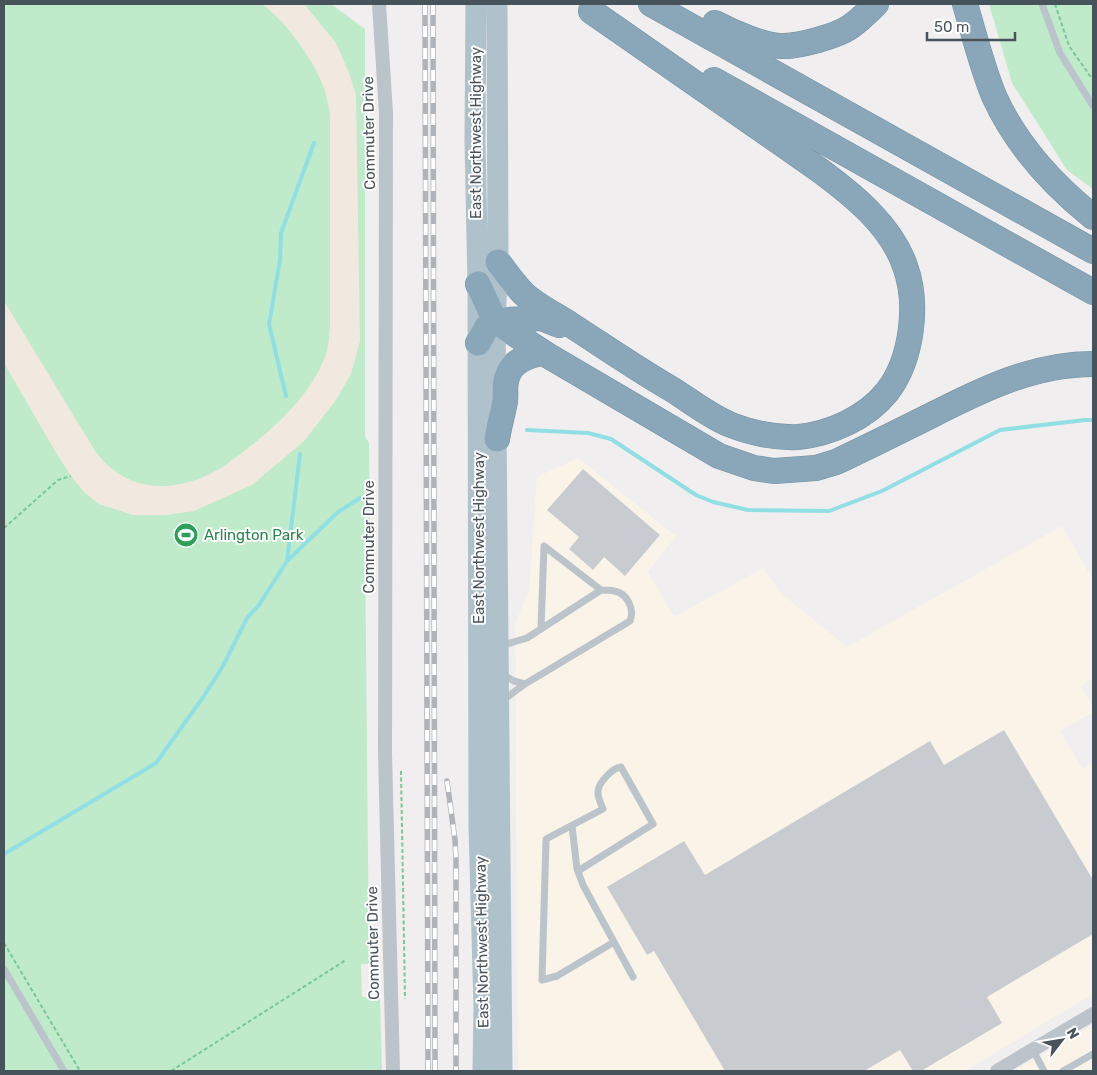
<svg xmlns="http://www.w3.org/2000/svg" width="1097" height="1075" viewBox="0 0 1097 1075" font-family="Rubik,sans-serif">
	<style>
		.commercial { fill: #faf3e8 }
		.green { fill: #bfebca }
		.sand { fill: #f1e9df }
		.lines { fill: none; stroke-linecap: round; stroke-linejoin: round }
		.stream { stroke: #8fdfe5; stroke-width: 4 }
		.building { fill: #c8ccd0 }
		.motorway-casing { stroke: #7492a5; stroke-width: 26 }
		.path { stroke: #79c797; stroke-width: 2; stroke-dasharray: 4 2.5; stroke-linecap: butt }
		.service { stroke: #bac4ca; stroke-width: 7 }
		.minor { stroke: #bac4ca; stroke-width: 14 }
		.primary { stroke: #afc1cb; stroke-width: 21 }
		.motorway { stroke: #89a7b9; stroke-width: 25 }
		.rail-casing { stroke: #b0b4b8; stroke-width: 5.5 }
		.rail { stroke: #fff; stroke-width: 4; stroke-dasharray: 11; stroke-linecap: butt }
		.labels { text-anchor: middle; dominant-baseline: central; stroke-width: 4; stroke-linejoin: round; paint-order: stroke }
		.street-label { font-size: 15px; fill: #47535a; stroke: #fff }
		.leisure-label { font-size: 15px; fill: #27864d; stroke: #fff; text-anchor: start }
	</style>
	<rect width="100%" height="100%" fill="#f0eeee"/>
	<path class="commercial" d="M 578,458 L 676,536 L 648,572 L 674,617 L 763,568 L 782,594 L 847,647 L 1062,526 L 1093,580 L 1093,678 L 1081,686 L 1093,708 L 1093,712 L 1060,731 L 1083,769 L 1093,763 L 1093,994 L 965,1071 L 518,1071 L 515,624 L 529,590 L 537,477 Z
		M 1093,1025 L 1093,1071 L 1014,1071 Z"/>
	<path class="green" d="M 4,4 L 331,4 L 365,29 L 365,436 L 369,443 L 370,532 L 365,538 L 369,964 L 361,964 L 362,997 L 380,997 L 382,1071 L 4,1071 Z
		M 989,4 L 1093,4 L 1093,189 L 1067,170 L 1012,83 Z"/>
	<path class="sand" d="M 262,4 L 304,4 L 336,43 L 349,73 L 356,95 L 360,341 L 351,374 L 336,400 L 304,441 L 252,485 L 194,511 L 166,515 L 133,515 L 99,504 L 84,492 L 71,476 L 55,451 L 4,363 L 4,301 L 95,451 C 122,487 159,494 201,478 C 220,471 236,457 252,445 C 282,421 313,391 326,354 C 329,346 329,336 330,327 L 330,114 C 329,107 327,99 325,91 C 316,63 286,21 262,4 Z"/>
	<g class="lines">
		<path class="stream" d="M 286,396 L 269,324 L 280,260 L 281,233 L 314,143
			M 527,430 L 588,433 L 611,439 L 696,495 L 713,502 L 748,510 L 829,511 L 882,491 L 1000,430 L 1085,420 L 1093,420
			M 287,561 L 300,454
			M 4,854 L 156,763 L 204,696 L 223,666 L 247,618 L 259,605 L 287,561 L 338,512 L 360,498"/>
	</g>
	<path class="building" d="M 583,469 L 660,535 L 625,576 L 604,557 L 593,570 L 569,549 L 579,537 L 547,510 Z
		M 1004,730 L 1093,880 L 1093,934 L 987,997 L 1002,1023 L 921,1071 L 913,1071 L 900,1050 L 864,1071 L 725,1071 L 654,951 L 647,955 L 607,887 L 684,841 L 705,875 L 930,741 L 944,765 Z"/>
	<g class="lines">
		<defs>
			<path id="motorway" d="M 651,4 L 1093,251
				M 965,4 C 974,34 982,67 994,96 C 1016,145 1052,184 1093,217
				M 715,23 C 732,32 765,47 784,46 C 800,46 837,36 850,27 C 860,20 868,12 876,4
				M 714,80 L 1093,292
				M 498,262 C 506,272 514,284 524,294 C 537,306 556,315 571,325 C 605,347 638,370 673,390 C 692,402 711,417 731,425 C 752,433 775,438 798,437 C 830,434 866,418 887,392 C 912,360 919,304 905,266 C 891,225 852,194 818,169 L 591,11
				M 478,284 L 495,321 L 547,355 L 719,456 L 754,468 L 774,471 L 816,468 L 836,462 C 868,447 900,431 932,415 C 983,389 1034,364 1093,364
				M 478,343 L 487,327 L 495,321 L 541,318 L 559,325
				M 497,439 C 499,426 503,413 505,401 C 506,393 504,385 507,377 C 512,361 528,355 543,353"/>
		</defs>
		<use href="#motorway" class="motorway-casing"/>
		<path class="path" d="M 1055,4 L 1069,46 L 1093,80
			M 4,528 L 58,480 L 71,476
			M 401,771 L 405,999
			M 4,943 L 80,1071
			M 171,1071 L 346,960"/>
		<path class="service" d="M 1042,4 L 1060,53 L 1093,106
			M 501,644 L 507,644 L 527,638 L 601,590 L 544,546 L 541,629
			M 502,674 L 514,681 L 525,684
			M 503,700 L 525,684 L 630,621 C 635,609 627,593 614,591 C 610,590 605,590 601,590
			M 572,826 L 577,869 L 583,885 L 633,977
			M 578,871 L 653,824 L 621,767 C 612,768 597,784 598,793 C 598,798 601,804 603,809 L 546,839 L 542,980 L 557,976 L 614,942
			M 4,969 L 64,1071
			M 1033,1050 L 1044,1071
			M 1063,1071 L 1093,1054"/>
		<path class="minor" d="M 379,4 L 386,113 L 385,754 L 393,1071
			M 997,1071 L 1093,1014"/>
		<path class="primary" d="M 476,4 L 475,142 L 478,284 L 479,827 L 484,1007 L 483,1071
			M 497,4 L 498,262 L 495,321 L 502,1071"/>
		<use href="#motorway" class="motorway"/>
		<defs>
			<path id="rail" d="M 425,4 L 428,1071
				M 433,4 L 435,1071
				M 447,781 L 455,840 L 456,860 L 456,1071"/>
		</defs>
		<use href="#rail" class="rail-casing"/>
		<use href="#rail" class="rail"/>
	</g>
	<defs>
		<symbol id="stadium-disc" viewBox="-11 -11 22 22"><circle r="9.5" fill="#2e9e5b" stroke="#fff"/><path d="M0-5a6.5 5 0 1 0 0 10a6.5 5 0 1 0 0-10ZM-3.5-1.8h7v3.6h-7Z" fill="#fff"/></symbol>
	</defs>
	<g fill-rule="evenodd">
		<use href="#stadium-disc" x="172" y="521" width="28" height="28"/>
	</g>
	<g class="labels">
		<g class="street-label">
			<text transform="translate(369 133) rotate(-91)">Commuter Drive</text>
			<text transform="translate(476 133) rotate(-90)">East Northwest Highway</text>
			<text transform="translate(369 537) rotate(-90)">Commuter Drive</text>
			<text transform="translate(479 538) rotate(-90)">East Northwest Highway</text>
			<text transform="translate(482 942) rotate(-91)">East Northwest Highway</text>
			<text transform="translate(373 943) rotate(-91)">Commuter Drive</text>
		</g>
		<g class="leisure-label">
			<text x="204" y="535">Arlington Park</text>
		</g>
	</g>
	<rect width="1097" height="1075" fill="none" stroke="#47535a" stroke-width="10"/>
	<g transform="translate(1062 1040) rotate(59)" stroke="#ffffff" stroke-width="4" paint-order="stroke">
	<path d="M0-4L9 19L0 12L-9 19Z" fill="#47535a"/>
	<text y="-8" font-size="14" font-weight="bold" text-anchor="middle" fill="#47535a">N</text>
	</g>
	<path d="M927 32v8h88v-8" fill="none" stroke="#47535a" stroke-width="2.5"/>
	<text x="934" y="32" font-size="15" fill="#47535a" stroke="#ffffff" stroke-width="4" paint-order="stroke">50 m</text>
</svg>
